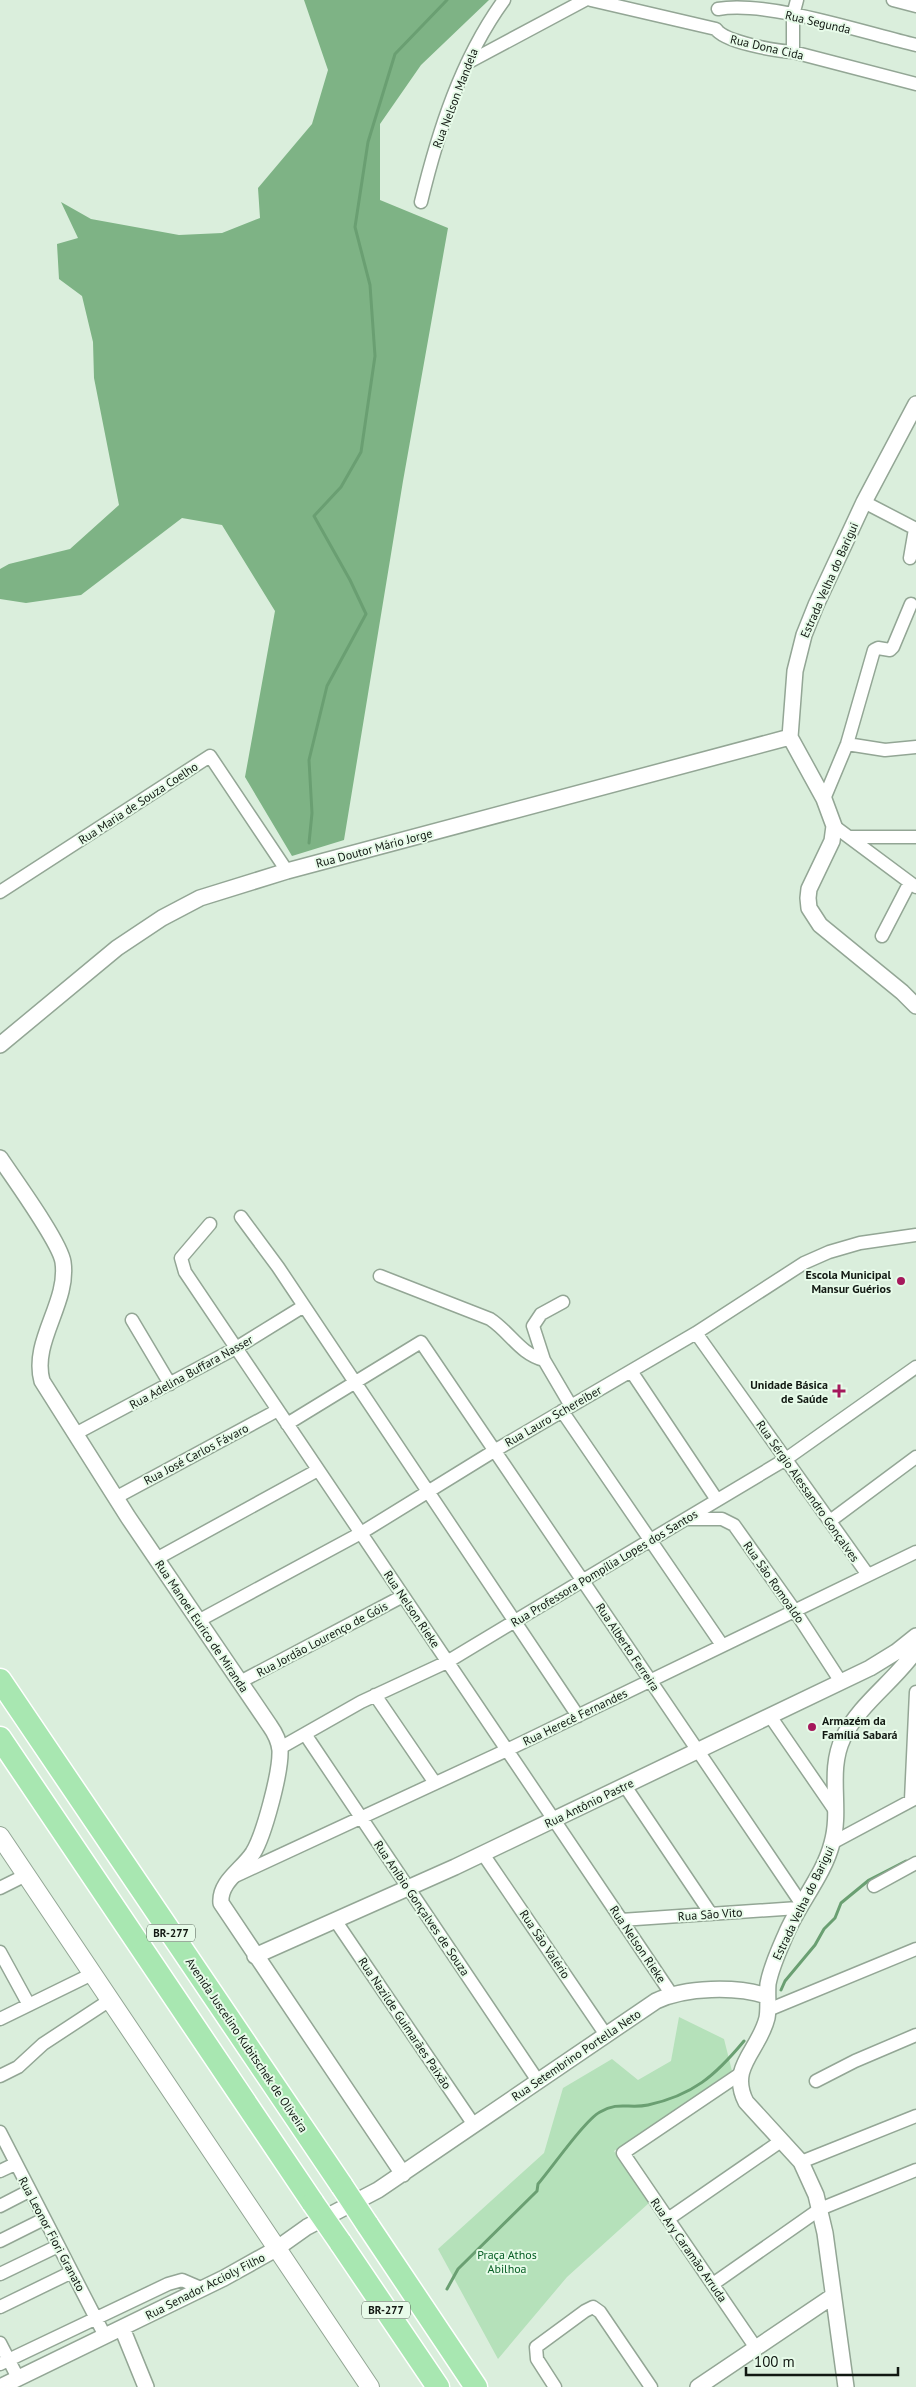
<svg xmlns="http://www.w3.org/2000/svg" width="916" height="2387" viewBox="0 0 916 2387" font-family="'PT Sans',sans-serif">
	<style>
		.green { fill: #b5e1ba }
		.forest { fill: #7eb385 }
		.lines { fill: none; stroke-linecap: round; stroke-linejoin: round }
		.stream { stroke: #6a9f72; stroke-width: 3 }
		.minor-casing { stroke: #93a695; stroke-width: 15 }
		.tertiary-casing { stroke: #93a695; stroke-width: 18 }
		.secondary-casing { stroke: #93a695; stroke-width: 20 }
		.motorway-casing { stroke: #fff; stroke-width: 25 }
		.minor { stroke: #fff; stroke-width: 12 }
		.tertiary { stroke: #fff; stroke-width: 15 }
		.secondary { stroke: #fff; stroke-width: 18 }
		.motorway { stroke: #a8e7b1; stroke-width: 22 }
		.motorway-bridge-casing { stroke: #fff; stroke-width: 25; stroke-linecap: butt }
		.motorway-bridge { stroke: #a8e7b1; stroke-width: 22 }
		.poi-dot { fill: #a5185c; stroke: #e7fbe9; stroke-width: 2 }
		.labels { text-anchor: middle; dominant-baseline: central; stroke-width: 4; stroke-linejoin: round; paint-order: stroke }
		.shield { fill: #e7fbe9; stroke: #515c52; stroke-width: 1 }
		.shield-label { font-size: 11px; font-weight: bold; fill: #111812 }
		.street-label { font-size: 12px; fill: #111812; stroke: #e7fbe9 }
		.poi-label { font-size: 12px; font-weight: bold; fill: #111812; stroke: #e7fbe9; text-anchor: end }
		.park-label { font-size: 12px; fill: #075e25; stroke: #e7fbe9 }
	</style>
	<rect width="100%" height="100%" fill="#daeedc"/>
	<path class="green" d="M 679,2017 L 724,2039 L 732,2071 L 614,2151 L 649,2203 L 567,2277 L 498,2359 L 438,2249 L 544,2153 L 563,2088 L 612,2059 L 638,2080 L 671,2061 Z"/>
	<path class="forest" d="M 304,0 L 489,0 L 421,65 L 380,124 L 380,200 L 448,228 L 403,481 L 344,840 L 292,856 L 245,777 L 275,611 L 222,525 L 182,518 L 81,595 L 26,603 L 0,599 L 0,569 L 9,564 L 70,549 L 119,505 L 94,378 L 93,342 L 82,296 L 59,279 L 57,244 L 78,238 L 61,202 L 91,219 L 179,235 L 222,233 L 260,218 L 258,188 L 312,124 L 328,70 Z"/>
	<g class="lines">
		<path class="stream" d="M 309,843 L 312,813 L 309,760 L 327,686 L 366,614 L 350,580 L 314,516 L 341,487 L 361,452 L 375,356 L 370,285 L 355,227 L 368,142 L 395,54 L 447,0
			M 781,1990 L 785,1981 L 815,1945 L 824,1929 L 835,1918 L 841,1903 L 869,1880 L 906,1861
			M 447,2289 L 458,2269 L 537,2191 L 538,2184 C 551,2169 585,2120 600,2112 C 618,2101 629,2109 648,2105 C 693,2095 715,2076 744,2041"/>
		<defs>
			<path id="minor" d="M 591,0 L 716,29 C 724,42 776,51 793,52 L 916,84
				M 893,0 L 916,6
				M 718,9 C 767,0 865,33 916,45
				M 793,52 L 793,15 L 797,0
				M 467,63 L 585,0
				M 421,202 C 438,132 461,59 504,0
				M 864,502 L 916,529
				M 910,558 L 915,529
				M 847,744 L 885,750 L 916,747
				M 824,799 L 847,744 L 874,650 L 878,648 L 890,650 L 893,647 L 911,604
				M 834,826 L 916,887
				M 851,837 L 916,837
				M 0,892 L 210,756 L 287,871
				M 882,936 L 909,884
				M 241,1217 L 278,1267 L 578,1716
				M 210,1224 L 181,1258 L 185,1272 L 672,1995
				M 380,1276 L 490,1319 C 510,1332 520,1354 544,1360
				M 563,1302 L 541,1314 L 533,1326 L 544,1360 L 571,1406
				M 132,1320 L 170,1384
				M 696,1333 L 868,1575
				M 631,1371 L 717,1500
				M 562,1411 L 722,1645
				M 287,1424 L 421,1342 L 801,1903
				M 75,1434 L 236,1348 L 304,1306
				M 115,1498 L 278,1410
				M 686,1519 L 722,1519 L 734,1525 L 795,1611 L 841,1682
				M 830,1521 L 916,1457
				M 156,1559 L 318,1470
				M 198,1621 L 361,1533 L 494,1451 L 696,1333 L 804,1263 L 829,1252 L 860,1243 L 916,1235
				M 240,1682 L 403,1596
				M 375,1695 L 435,1783
				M 770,1716 L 834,1809
				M 305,1734 L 538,2081
				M 280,1748 L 361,1702 L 447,1662 L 515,1621 L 786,1459 L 916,1367
				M 625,1786 L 711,1914
				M 911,1800 L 916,1692
				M 832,1843 L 916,1798
				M 483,1854 L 606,2035
				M 233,1877 L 507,1750 L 916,1552
				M 874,1886 L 916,1863
				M 0,1888 L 26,1875
				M 335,1920 L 474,2125
				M 621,1920 L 798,1908
				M 0,1952 L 29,2005
				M 768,2010 L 916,1949
				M 0,2019 L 92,1974
				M 740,2074 L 623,2153 L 756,2348
				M 0,2076 L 18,2067 L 43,2044 L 110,2000
				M 816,2081 L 855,2061 L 916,2035
				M 0,2132 L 105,2336
				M 801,2162 L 916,2116
				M 0,2171 L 15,2164
				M 0,2206 L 29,2191
				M 668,2219 L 781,2141
				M 0,2241 L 44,2219
				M 0,2274 L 58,2246
				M 713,2284 L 820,2209 L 916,2170
				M 0,2307 L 72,2272
				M 0,2343 L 18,2378
				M 0,2364 L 168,2284 L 182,2280 L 203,2289
				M 555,2387 L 537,2359 L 536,2347 L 585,2311 L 593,2307 L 600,2312 L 651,2387"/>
			<path id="tertiary" d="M 916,404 L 864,502 L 816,605 L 804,635 L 795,671 L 790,737 L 824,799 L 834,826 L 832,841 L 809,889 L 808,898 L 809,908 L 820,925 L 902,992 L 916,1006
				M 0,1045 L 117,948 L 162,918 L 200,898 L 287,871 L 790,737
				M 0,1158 C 14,1179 60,1242 63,1262 C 69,1303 31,1341 42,1381 L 128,1517 L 270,1726 C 275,1733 279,1742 280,1750 C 281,1772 264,1835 253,1853 C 242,1870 219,1882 221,1903 L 403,2174
				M 255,1956 L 455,1867 L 870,1668 L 896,1652 L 916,1636
				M 122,2328 L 146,2387
				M 0,2387 L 224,2278 L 276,2249 L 307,2227 L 378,2190 L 656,2001 C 686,1987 736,1986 767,1996
				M 698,2387 L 833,2296
				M 846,2387 L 825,2233 L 816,2195 L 801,2162 L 746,2102 C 728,2067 759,2051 767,2018 C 769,2007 767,1996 768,1984 C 771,1967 779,1950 786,1934 C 799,1903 824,1875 832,1843 C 842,1808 827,1772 843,1738 C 860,1703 895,1681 916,1650"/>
			<path id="secondary" d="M 0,1836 L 370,2387"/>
			<path id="motorway" d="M 0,1680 L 342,2186
				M 0,1738 L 313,2203
				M 367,2224 L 476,2387
				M 340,2242 L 438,2387"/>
		</defs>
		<use href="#minor" class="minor-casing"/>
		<use href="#tertiary" class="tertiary-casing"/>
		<use href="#secondary" class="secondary-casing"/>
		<use href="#motorway" class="motorway-casing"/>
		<use href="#minor" class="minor"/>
		<use href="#tertiary" class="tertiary"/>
		<use href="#secondary" class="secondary"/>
		<use href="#motorway" class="motorway"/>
		<defs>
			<path id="motorway-bridge" d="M 342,2186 L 367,2224
				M 313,2203 L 340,2242"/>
		</defs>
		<use href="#motorway-bridge" class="motorway-bridge-casing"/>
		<use href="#motorway-bridge" class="motorway-bridge"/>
	</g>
	<g class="poi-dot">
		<circle cx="901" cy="1281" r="5"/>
		<path d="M836.5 1383.5h5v5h5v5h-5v5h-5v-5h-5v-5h5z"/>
		<circle cx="812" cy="1727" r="5"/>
	</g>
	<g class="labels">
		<g class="shield">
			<rect x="147" y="1924.5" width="48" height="17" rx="4"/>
			<rect x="362" y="2301.5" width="48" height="17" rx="4"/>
		</g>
		<g class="shield-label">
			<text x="171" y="1933">BR-277</text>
			<text x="386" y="2310">BR-277</text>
		</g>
		<g class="street-label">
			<text transform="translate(818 22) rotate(13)">Rua Segunda</text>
			<text transform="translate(767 47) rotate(13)">Rua Dona Cida</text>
			<text transform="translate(455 98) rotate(-69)">Rua Nelson Mandela</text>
			<text transform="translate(829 580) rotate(-66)">Estrada Velha do Barigui</text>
			<text transform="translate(138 803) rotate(-33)">Rua Maria de Souza Coelho</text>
			<text transform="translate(374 848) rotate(-15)">Rua Doutor Mário Jorge</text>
			<text transform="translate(191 1372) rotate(-29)">Rua Adelina Buffara Nasser</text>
			<text transform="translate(553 1416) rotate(-30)">Rua Lauro Schereiber</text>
			<text transform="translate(196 1454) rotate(-28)">Rua José Carlos Fávaro</text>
			<text transform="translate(808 1491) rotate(55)">Rua Sérgio Alessandro Gonçalves</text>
			<text transform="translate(604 1568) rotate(-31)">Rua Professora Pompília Lopes dos Santos</text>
			<text transform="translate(774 1582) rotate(55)">Rua São Romoaldo</text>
			<text transform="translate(412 1609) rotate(56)">Rua Nelson Rieke</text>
			<text transform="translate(202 1626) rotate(56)">Rua Manoel Eurico de Miranda</text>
			<text transform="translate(322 1639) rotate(-28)">Rua Jordão Lourenço de Góis</text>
			<text transform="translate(628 1647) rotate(56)">Rua Alberto Ferreira</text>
			<text transform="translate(575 1717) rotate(-26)">Rua Herecê Fernandes</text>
			<text transform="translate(589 1803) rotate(-26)">Rua Antônio Pastre</text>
			<text transform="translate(803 1903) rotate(-64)">Estrada Velha do Barigui</text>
			<text transform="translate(422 1908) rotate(56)">Rua Aníbio Gonçalves de Souza</text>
			<text transform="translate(710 1914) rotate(-4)">Rua São Vito</text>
			<text transform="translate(545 1944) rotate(56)">Rua São Valério</text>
			<text transform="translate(638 1944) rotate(56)">Rua Nelson Rieke</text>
			<text transform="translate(405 2023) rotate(56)">Rua Nazilde Guimarães Paixão</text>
			<text transform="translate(247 2045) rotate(56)">Avenida Juscelino Kubitschek de Oliveira</text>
			<text transform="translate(576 2055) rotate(-34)">Rua Setembrino Portella Neto</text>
			<text transform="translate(52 2234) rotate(62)">Rua Leonor Fiori Granato</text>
			<text transform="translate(689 2250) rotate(55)">Rua Ary Caramão Arruda</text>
			<text transform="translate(205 2286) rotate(-27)">Rua Senador Accioly Filho</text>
		</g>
		<g class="poi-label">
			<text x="891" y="1274">Escola Municipal<tspan x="891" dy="14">Mansur Guérios</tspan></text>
			<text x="828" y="1384">Unidade Básica<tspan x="828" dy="14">de Saúde</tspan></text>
			<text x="822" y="1720" text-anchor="start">Armazém da<tspan x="822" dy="14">Família Sabará</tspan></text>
		</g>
		<g class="park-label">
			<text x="507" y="2254">Praça Athos<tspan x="507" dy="14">Abilhoa</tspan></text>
		</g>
	</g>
	<path d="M746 2367v8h152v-8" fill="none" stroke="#111812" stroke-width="2.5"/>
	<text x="754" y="2367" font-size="15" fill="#111812" stroke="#e7fbe9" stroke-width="4" paint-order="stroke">100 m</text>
</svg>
